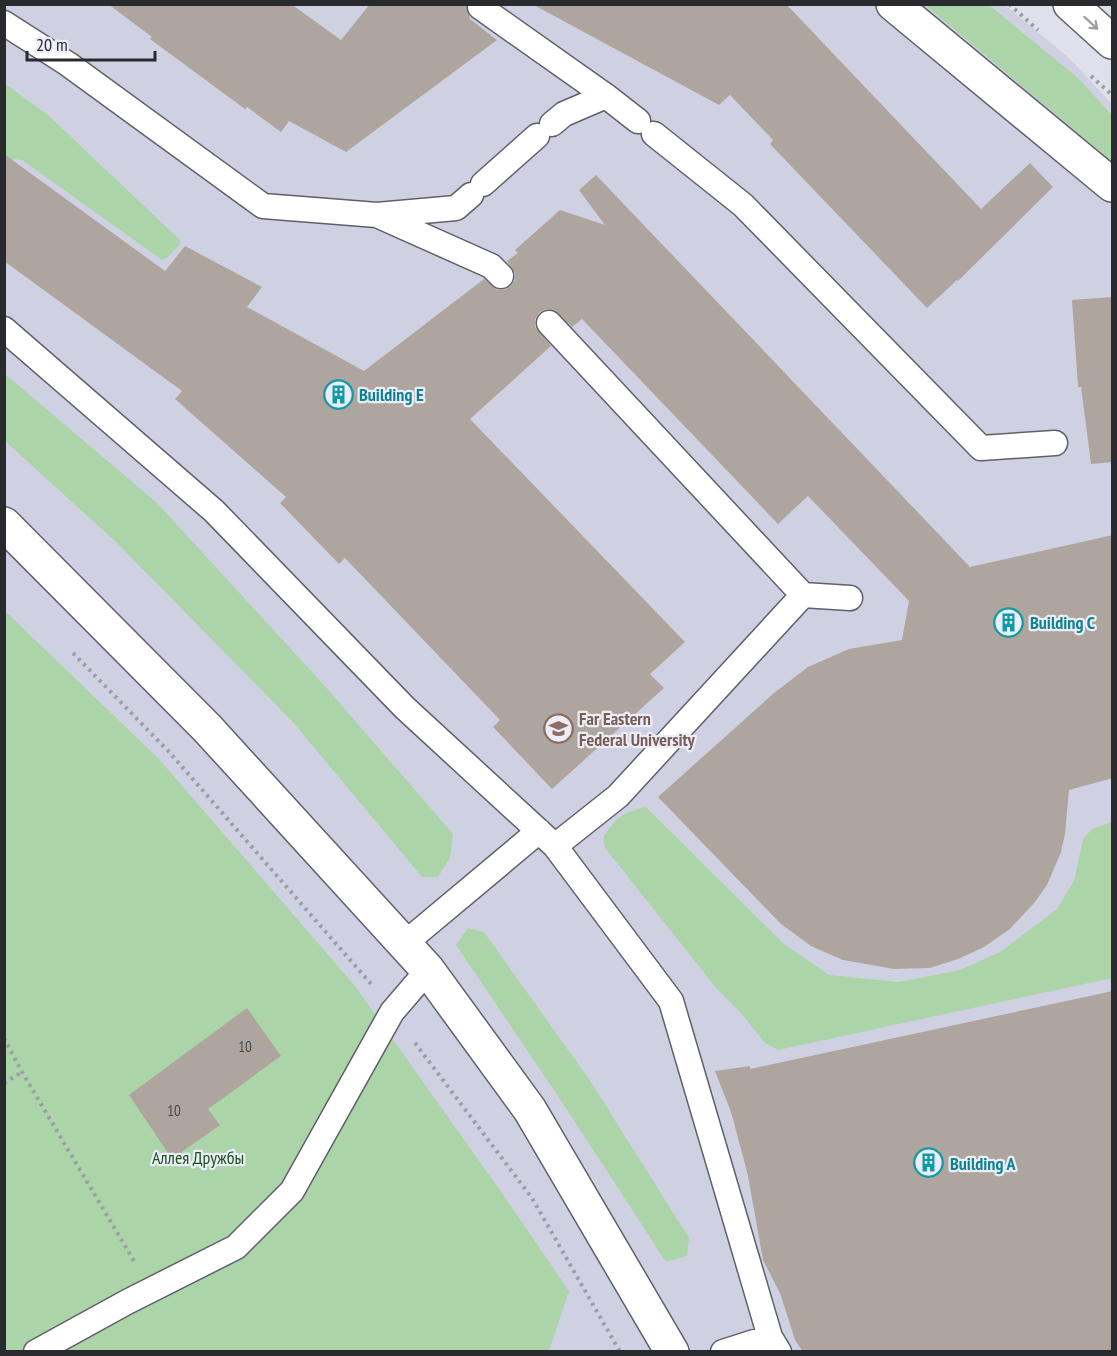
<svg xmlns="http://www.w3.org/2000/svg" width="1117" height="1356" viewBox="0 0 1117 1356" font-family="'PT Sans Narrow',sans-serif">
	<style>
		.built { fill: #cfd1e2 }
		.green { fill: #acd4a9 }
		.building { fill: #aea59e }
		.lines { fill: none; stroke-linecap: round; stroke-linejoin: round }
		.service-casing { stroke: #5f6069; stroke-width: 27 }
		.minor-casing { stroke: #5f6069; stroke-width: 36 }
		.primary-casing { stroke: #5f6069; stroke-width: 36 }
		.path { stroke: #9c9da6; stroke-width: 4; stroke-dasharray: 3 4.5; stroke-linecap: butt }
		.service { stroke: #fff; stroke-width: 24 }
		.minor { stroke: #fff; stroke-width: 33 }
		.primary { stroke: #fff; stroke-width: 33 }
		.oneway { stroke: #9f9fa1 }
		.labels { text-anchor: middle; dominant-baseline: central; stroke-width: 4.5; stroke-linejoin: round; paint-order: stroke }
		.number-label { font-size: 15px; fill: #4a494a }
		.culture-label { font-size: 18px; font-weight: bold; fill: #0d838f; stroke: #ecedf8; text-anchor: start }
		.education-label { font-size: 18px; font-weight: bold; fill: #785e54; stroke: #ecedf8; text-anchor: start }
		.park-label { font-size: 18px; fill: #195219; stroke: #ecedf8 }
	</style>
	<rect width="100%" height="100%" fill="#dfe0eb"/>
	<path class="built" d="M 5,5 L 1005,5 L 1068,57 L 1112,104 L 1112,1351 L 5,1352 Z"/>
	<path class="green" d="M 925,5 L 989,5 L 1078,78 L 1112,115 L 1112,161 Z
		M 4,83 L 48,115 L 180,240 L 180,244 L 168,257 L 162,260 L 22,160 L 13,159 L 5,170 Z
		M 5,374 L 157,503 L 324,685 L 453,834 L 450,858 L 438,877 L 422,877 L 291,720 L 116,542 L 5,441 Z
		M 4,610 L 159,759 L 355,986 L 511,1206 L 569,1291 L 549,1351 L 5,1351 Z
		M 646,807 L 784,944 L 829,975 L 899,982 L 960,970 L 1000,952 L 1057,909 L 1074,881 L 1083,839 L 1092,829 L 1112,822 L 1112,978 L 778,1050 L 765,1043 L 740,1012 L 717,989 L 605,848 L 603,838 C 616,817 621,813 646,807 Z
		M 468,928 L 484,932 L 591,1082 L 689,1238 L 687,1256 L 666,1262 L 560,1099 L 456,945 Z"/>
	<path class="building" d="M 108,4 L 291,4 L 341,40 L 370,4 L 466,4 L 470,19 L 497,40 L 346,152 L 289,121 L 281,132 L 247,107 L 245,109 L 150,39 L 152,37 Z
		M 532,4 L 786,4 L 981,209 L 1030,163 L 1053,187 L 958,281 L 957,280 L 927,308 L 770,144 L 773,140 L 730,95 L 719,105 Z
		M 4,154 L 165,271 L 185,246 L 262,287 L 247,307 L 364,371 L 484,279 L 497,290 L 504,290 L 511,286 L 515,280 L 515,273 L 507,261 L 518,253 L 515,250 L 560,210 L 605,225 L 579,190 L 596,175 L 970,567 L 1113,535 L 1113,778 L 1069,790 L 1065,834 L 1061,852 L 1047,885 L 1035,902 L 1010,929 L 984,947 L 958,959 L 930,968 L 894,969 L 843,960 L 811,946 L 781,924 L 658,797 L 774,693 L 808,667 L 849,649 L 902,640 L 909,601 L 808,496 L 778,524 L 582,319 L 572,327 L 554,310 L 546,309 L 540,312 L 535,319 L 535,327 L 551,346 L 470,419 L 685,642 L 650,674 L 664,688 L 552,789 L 493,727 L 500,720 L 345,558 L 339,564 L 280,503 L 286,497 L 175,399 L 182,391 L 4,261 Z
		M 1113,297 L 1113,462 L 1091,464 L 1081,387 L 1078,387 L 1072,300 Z
		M 1113,991 L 1113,1352 L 803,1352 L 795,1340 L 780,1293 L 763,1260 L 748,1176 L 741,1149 L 731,1112 L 715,1071 L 750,1066 L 750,1069 Z
		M 247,1008 L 281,1056 L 208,1109 L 220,1125 L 172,1159 L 129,1095 Z"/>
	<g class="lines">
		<defs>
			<path id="service" d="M 480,7 L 606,96
				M 4,23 L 68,64 L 263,206 L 377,215 L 456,208 L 471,195
				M 552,124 L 564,114 L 606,96 L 638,121
				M 654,134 L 743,205 L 981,448 L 1055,443
				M 483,184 L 537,136
				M 379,216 L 491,266 L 501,276
				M 549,323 L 803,595 L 850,598
				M 4,329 L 214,511 L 405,708 L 555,846 L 671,1001 L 770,1337 L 779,1352
				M 555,846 L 618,796 L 803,595
				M 404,944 L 539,831
				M 36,1352 L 127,1302 L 236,1247 L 292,1191 L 392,1012 L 428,970
				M 723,1352 L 770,1337"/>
			<path id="minor" d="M 893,4 L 1112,185
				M 4,524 L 207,728 L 428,970 L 530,1110 L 672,1352"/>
			<path id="primary" d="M 1070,4 L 1112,42"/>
		</defs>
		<use href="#service" class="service-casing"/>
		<use href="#minor" class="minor-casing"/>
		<use href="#primary" class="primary-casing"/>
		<path class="path" d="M 1009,4 L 1038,30
			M 1091,76 L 1112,95
			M 73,653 L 171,754 L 371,984
			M 4,1038 L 22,1072 L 134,1261
			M 415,1043 L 532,1198 L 620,1352
			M 4,1083 L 22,1072"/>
		<use href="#service" class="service"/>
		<use href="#minor" class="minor"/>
		<use href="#primary" class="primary"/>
	</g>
	<defs><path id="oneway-shaft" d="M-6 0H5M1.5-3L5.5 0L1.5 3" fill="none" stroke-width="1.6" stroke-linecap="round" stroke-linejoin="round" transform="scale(1.5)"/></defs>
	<use class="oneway" href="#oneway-shaft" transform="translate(1091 23) rotate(42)"/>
	<defs>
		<symbol id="building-ring" viewBox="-11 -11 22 22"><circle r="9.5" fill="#ecedf8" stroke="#0f9aa8" stroke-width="1.5"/><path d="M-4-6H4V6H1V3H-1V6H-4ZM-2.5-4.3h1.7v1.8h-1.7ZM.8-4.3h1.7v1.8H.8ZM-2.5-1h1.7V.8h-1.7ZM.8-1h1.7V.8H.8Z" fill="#0f9aa8"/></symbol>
		<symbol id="university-ring" viewBox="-11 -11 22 22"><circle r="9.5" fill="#ecedf8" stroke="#8d6e63" stroke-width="1.5"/><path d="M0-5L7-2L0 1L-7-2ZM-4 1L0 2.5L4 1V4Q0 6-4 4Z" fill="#8d6e63"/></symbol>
	</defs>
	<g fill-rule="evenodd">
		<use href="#building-ring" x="322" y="378" width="33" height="33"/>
		<use href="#building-ring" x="992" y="606" width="33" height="33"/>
		<use href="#university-ring" x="542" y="712" width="33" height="33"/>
		<use href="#building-ring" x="912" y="1146" width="33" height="33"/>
	</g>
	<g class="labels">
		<g class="number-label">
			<text x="245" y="1046">10</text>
			<text x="174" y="1110">10</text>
		</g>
		<g class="culture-label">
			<text x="359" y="394">Building E</text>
			<text x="1030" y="622">Building C</text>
			<text x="950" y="1163">Building A</text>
		</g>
		<g class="education-label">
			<text x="579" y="718">Far Eastern<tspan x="579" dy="21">Federal University</tspan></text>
		</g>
		<g class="park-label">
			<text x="198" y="1157">Аллея Дружбы</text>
		</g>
	</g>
	<rect width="1117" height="1356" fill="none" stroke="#292a2e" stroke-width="12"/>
	<path d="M27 51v9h128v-9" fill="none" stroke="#292a2e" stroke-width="3"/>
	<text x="36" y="51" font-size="18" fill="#292a2e" stroke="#ecedf8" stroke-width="4.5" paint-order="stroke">20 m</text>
</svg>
